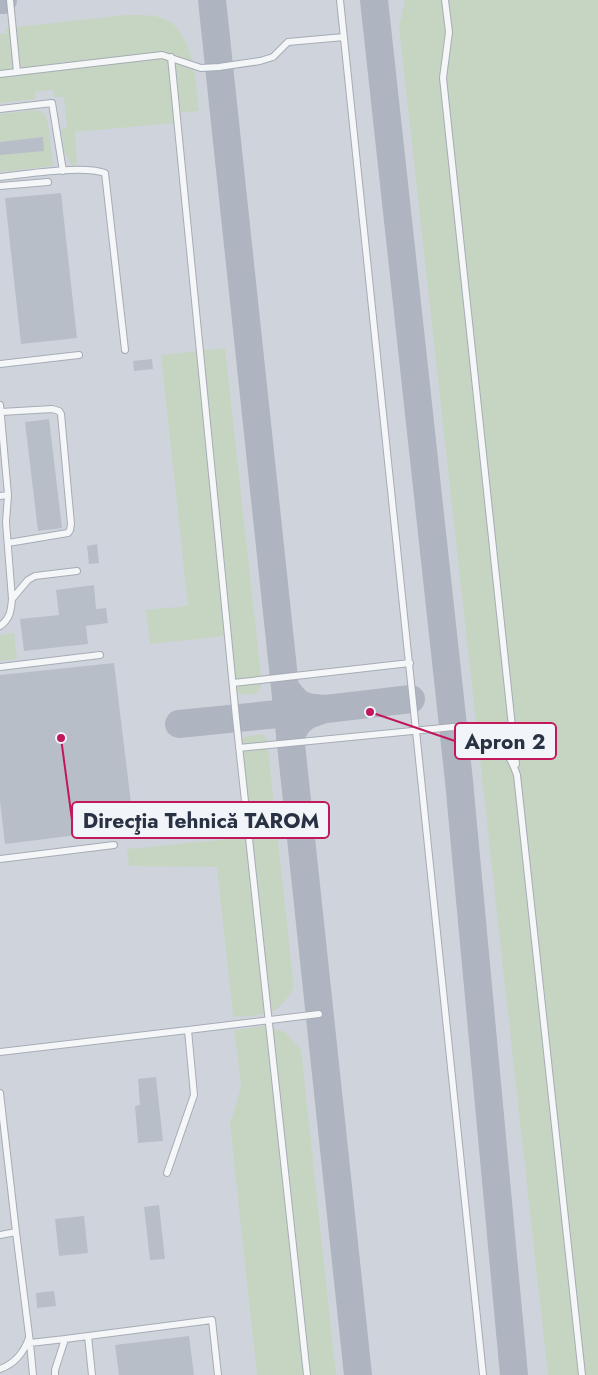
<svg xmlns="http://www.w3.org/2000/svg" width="598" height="1375" viewBox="0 0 598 1375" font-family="Jost,sans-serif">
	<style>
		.built { fill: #cfd4dc }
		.green { fill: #c6d5c2 }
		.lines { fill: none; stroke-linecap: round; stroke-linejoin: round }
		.taxiway { stroke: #aeb4c0; stroke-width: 28 }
		.building { fill: #b8bec8 }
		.lane-casing { stroke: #a6acb5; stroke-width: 8 }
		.lane { stroke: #f4f6f8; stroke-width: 6 }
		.leader { fill: none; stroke: #c2185b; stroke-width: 2 }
		.callout-dot { fill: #c2185b; stroke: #f1f4f8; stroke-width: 2 }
		.callout { fill: #f1f4f8; stroke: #c2185b; stroke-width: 2 }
		.callout-label { font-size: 21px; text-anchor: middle; font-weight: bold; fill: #293243 }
	</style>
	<rect width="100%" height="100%" fill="#e1e5ea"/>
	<path class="built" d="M 0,0 L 598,0 L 598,1375 L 0,1375 Z"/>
	<path class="green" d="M 405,0 L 598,0 L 598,1375 L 548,1375 L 399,27 Z
		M 126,15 C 139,15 153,14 165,19 C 194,32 196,84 199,111 L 174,113 L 175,123 L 75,132 L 77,162 L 75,166 L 72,166 L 64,151 L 61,129 L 67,128 L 64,97 L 54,97 L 53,90 L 35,92 L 35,99 L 0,103 L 0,34 L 7,33 L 6,28 Z
		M 36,110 L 43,112 L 48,122 L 53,166 L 0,172 L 0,114 Z
		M 225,348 L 262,685 L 257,693 C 246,697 241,695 231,688 L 225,636 L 150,644 L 146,610 L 188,606 L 161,355 Z
		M 14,633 L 17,659 L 0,661 L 0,635 Z
		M 259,734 L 263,735 L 267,739 L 294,988 C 274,1019 267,1014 233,1017 L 217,867 L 129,866 L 127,849 L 240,838 L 245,835 L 246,831 L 241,738 Z
		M 265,1026 L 285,1032 L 301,1049 L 336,1375 L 257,1375 L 230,1125 L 241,1086 L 234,1030 Z"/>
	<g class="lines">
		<path class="taxiway" d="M 0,0 L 3,0
			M 212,0 L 358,1375
			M 374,0 L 459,781 L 514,1375
			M 285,687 C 297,706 304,708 326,709 C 307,714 297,718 290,739
			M 326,709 L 411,699
			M 179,724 L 288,713"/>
	</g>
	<path class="building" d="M 43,137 L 44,151 L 0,155 L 0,142 Z
		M 61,193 L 77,338 L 21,344 L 5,198 Z
		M 152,359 L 153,369 L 134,371 L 133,361 Z
		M 49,419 L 62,528 L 38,531 L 25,422 Z
		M 97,544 L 99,563 L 89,564 L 87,546 Z
		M 94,585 L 96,609 L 106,608 L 108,623 L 86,626 L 88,644 L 24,651 L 20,619 L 59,615 L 56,590 Z
		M 114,663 L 134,828 L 5,844 L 0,801 L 0,675 Z
		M 156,1077 L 163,1141 L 138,1143 L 135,1106 L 140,1105 L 138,1079 Z
		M 159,1205 L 165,1259 L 150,1260 L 144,1207 Z
		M 84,1216 L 88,1253 L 59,1256 L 55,1219 Z
		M 54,1291 L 56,1306 L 37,1308 L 36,1293 Z
		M 189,1336 L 194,1375 L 119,1375 L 115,1345 Z"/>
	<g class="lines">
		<defs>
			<path id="lane" d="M 340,0 L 483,1375
				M 445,0 L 449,32 L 443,78 L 516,764
				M 171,57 L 236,718 L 307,1375
				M 17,72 L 162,55 L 201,68 L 219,67 L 260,61 L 273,57 L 288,42 L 344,37
				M 0,74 L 17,72 L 10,0
				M 0,109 L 52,103 L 63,171
				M 0,177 C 27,174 81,165 105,173 L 125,350
				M 0,186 L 48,182
				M 0,364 L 79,355
				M 0,405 L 8,495 L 6,522 L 12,599 C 11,611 10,619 0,626
				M 1,412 L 52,409 L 59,411 L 61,414 L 71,524 L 70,530 L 68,533 L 8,543
				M 0,496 L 8,495
				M 12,599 L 28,580 L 35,576 L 77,571
				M 0,667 L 100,655
				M 233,683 L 410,663
				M 239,748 L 453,727 C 493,732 503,737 517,775 L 582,1375
				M 0,859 L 114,845
				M 188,1030 L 319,1014
				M 0,1052 L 188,1030 L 194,1095 L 167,1173
				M 0,1093 L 16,1232 L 0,1235
				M 16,1232 L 30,1343 L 65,1339
				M 88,1336 L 92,1375
				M 30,1343 L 33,1375
				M 0,1369 C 14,1364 24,1352 29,1338
				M 55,1375 L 55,1370 L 65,1339 L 212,1320 L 218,1375"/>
		</defs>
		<use href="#lane" class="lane-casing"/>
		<use href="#lane" class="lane"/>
	</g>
	<path class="leader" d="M370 712L455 741M61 738L72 820"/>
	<g class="callout-dot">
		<circle cx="370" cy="712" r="5"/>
		<circle cx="61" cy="738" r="5"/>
	</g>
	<g class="callout">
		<rect x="455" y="723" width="101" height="36" rx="5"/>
		<rect x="72" y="802" width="257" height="36" rx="5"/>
	</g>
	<g class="callout-label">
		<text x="505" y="749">Apron 2</text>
		<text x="201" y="828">Direcţia Tehnică TAROM</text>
	</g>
</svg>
